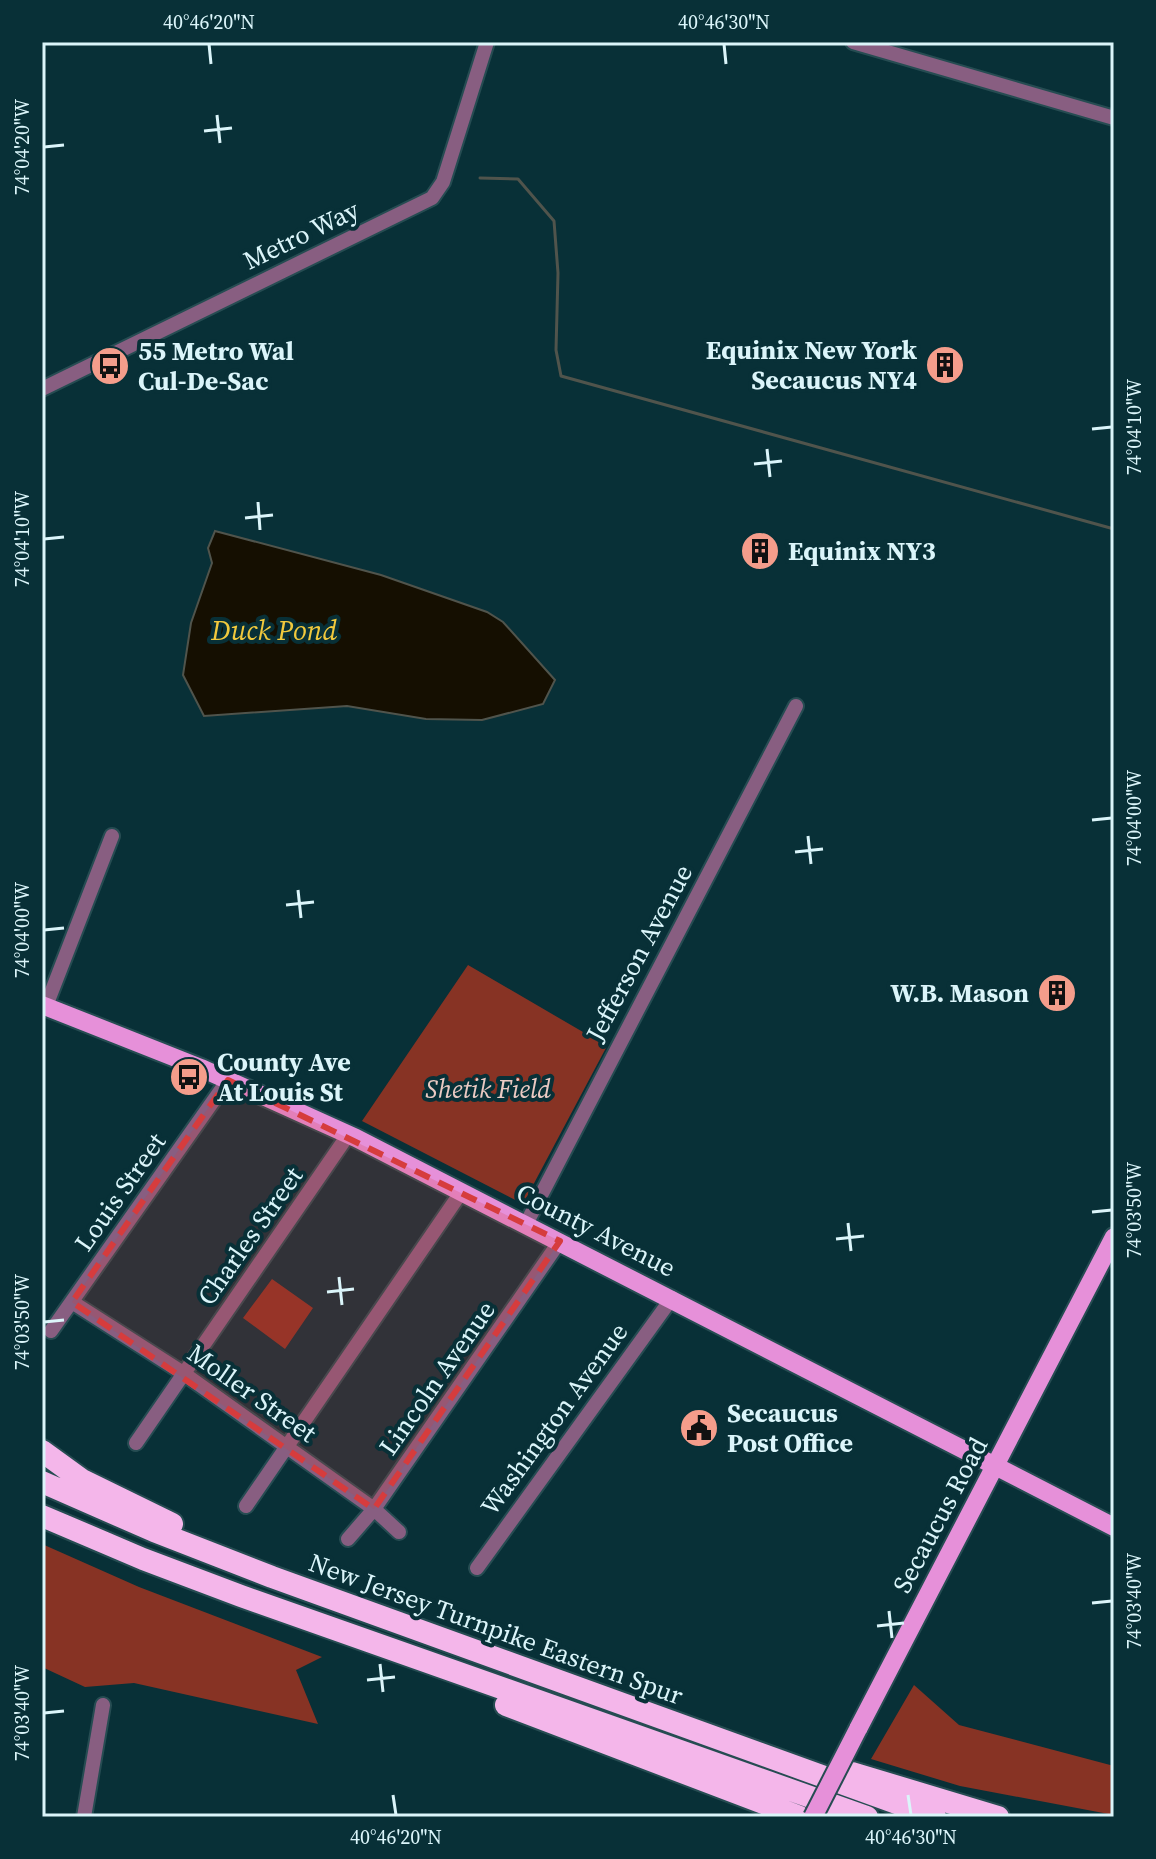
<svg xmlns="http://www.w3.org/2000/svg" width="1156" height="1859" viewBox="0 0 1156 1859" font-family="'Source Serif 4',serif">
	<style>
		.green { fill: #873324 }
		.water { fill: #150f01; stroke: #50544c; stroke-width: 2 }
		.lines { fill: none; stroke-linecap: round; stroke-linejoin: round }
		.stream { stroke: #50544c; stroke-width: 3 }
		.minor-casing { stroke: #264c52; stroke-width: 18 }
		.major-casing { stroke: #264c52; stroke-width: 22 }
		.highway-casing { stroke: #264c52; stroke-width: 26 }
		.minor { stroke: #885e81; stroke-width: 14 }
		.major { stroke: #e690d9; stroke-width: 18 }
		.highway { stroke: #f4b6ea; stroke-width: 22 }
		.major-bridge-casing { stroke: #264c52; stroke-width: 22; stroke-linecap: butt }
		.major-bridge { stroke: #e690d9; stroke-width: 18 }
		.marked { fill: #d63c3d; fill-opacity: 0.2; stroke: #d63c3d; stroke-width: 6; stroke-dasharray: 16 10; stroke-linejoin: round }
		.ticks { fill: none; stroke: #dbf5fa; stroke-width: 3 }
		.labels { text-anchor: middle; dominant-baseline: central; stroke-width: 8; stroke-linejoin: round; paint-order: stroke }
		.street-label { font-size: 26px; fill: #dbf5fa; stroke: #083037 }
		.poi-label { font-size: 26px; font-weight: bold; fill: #dbf5fa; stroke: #083037; text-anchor: start }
		.park-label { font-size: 26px; font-style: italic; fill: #ebcac3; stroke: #083037 }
		.water-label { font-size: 28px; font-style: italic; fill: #f1c93d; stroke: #083037 }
		.neatline { fill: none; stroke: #dbf5fa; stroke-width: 3 }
		.ticks-label { font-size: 20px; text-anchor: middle; fill: #dbf5fa }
	</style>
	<rect width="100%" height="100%" fill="#083037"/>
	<path class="green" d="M 468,965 L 607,1046 L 523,1204 L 362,1121 Z
		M 272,1279 L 313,1308 L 285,1349 L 243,1318 Z
		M 42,1544 L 139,1587 L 322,1657 L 296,1670 L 318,1724 L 134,1683 L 85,1687 L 42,1667 Z
		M 914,1685 L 959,1725 L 1114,1766 L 1114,1815 L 960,1786 L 871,1759 Z"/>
	<path class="water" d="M 215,531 L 381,575 L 487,612 L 503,622 L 555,680 L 543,704 L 482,720 L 426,719 L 347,706 L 204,716 L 183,675 L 191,623 L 212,563 L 208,548 Z"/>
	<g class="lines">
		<path class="stream" d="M 480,178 L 518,179 L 554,221 L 558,273 L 556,350 L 561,376 L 1114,529"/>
		<defs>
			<path id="minor" d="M 853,42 L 1114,118
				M 42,389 L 432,198 L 443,182 L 487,42
				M 46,1006 L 112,836
				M 526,1224 L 796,706
				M 72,1302 L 183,1373 L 374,1509 L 399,1532
				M 51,1331 L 228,1080
				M 136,1443 L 348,1135
				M 246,1506 L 462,1191
				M 348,1539 L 374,1509 L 560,1241
				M 477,1568 L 672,1298
				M 84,1817 L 103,1705"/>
			<path id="major" d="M 42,1005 L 201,1068 L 356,1138 L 1114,1527
				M 858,1729 L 1114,1237"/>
			<path id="highway" d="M 42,1451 L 82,1480 L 172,1524
				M 42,1482 L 154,1531 L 272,1577 L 935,1817
				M 42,1516 L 143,1559 L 241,1596 L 867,1817
				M 506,1705 L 800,1817
				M 852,1773 L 998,1817"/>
		</defs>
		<use href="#minor" class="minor-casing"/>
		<use href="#major" class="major-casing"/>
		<use href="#highway" class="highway-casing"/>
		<use href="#minor" class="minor"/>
		<use href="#major" class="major"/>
		<use href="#highway" class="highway"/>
		<defs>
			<path id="major-bridge" d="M 813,1817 L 858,1729"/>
		</defs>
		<use href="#major-bridge" class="major-bridge-casing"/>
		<use href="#major-bridge" class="major-bridge"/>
	</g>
	<path class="marked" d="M 228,1080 L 560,1241 L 374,1509 L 72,1302 Z"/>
	<path class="ticks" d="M 209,44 L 211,64M 724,44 L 726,64M 217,115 L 220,143M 204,131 L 232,128M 44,147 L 64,145M 1092,429 L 1112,427M 767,449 L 770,477M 754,464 L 782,461M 258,502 L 260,530M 245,518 L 273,515M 44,539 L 64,537M 1092,820 L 1112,818M 808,836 L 811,864M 795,852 L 823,849M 298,890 L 301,918M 286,905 L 314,902M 44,930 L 64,928M 1092,1212 L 1112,1210M 848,1223 L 851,1251M 836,1239 L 864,1236M 339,1277 L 342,1305M 327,1292 L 354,1289M 44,1322 L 64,1320M 1092,1603 L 1112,1601M 889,1611 L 892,1638M 877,1626 L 904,1623M 380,1664 L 383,1692M 367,1680 L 395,1677M 44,1713 L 64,1711M 393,1795 L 396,1815M 908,1795 L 911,1815"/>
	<defs>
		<symbol id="building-disc" viewBox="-11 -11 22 22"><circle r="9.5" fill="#f49d8b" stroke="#083037"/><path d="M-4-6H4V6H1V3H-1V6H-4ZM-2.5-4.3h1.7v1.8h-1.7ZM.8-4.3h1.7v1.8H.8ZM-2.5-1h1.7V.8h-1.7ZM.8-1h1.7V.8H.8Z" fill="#111"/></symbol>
		<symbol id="bus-disc" viewBox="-11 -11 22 22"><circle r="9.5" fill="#f49d8b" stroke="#083037"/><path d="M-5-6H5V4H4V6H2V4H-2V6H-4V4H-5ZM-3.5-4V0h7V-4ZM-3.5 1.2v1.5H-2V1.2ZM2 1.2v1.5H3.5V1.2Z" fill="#111"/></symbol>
		<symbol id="civic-disc" viewBox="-11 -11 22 22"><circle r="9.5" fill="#f49d8b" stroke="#083037"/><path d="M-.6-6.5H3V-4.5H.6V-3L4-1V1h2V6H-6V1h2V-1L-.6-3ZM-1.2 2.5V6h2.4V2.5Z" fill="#111"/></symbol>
	</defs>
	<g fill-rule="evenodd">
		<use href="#building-disc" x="923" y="343" width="44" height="44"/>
		<use href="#bus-disc" x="88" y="344" width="44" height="44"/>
		<use href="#building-disc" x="738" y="529" width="44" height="44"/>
		<use href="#building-disc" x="1035" y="971" width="44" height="44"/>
		<use href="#bus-disc" x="167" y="1055" width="44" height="44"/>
		<use href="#civic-disc" x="677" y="1406" width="44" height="44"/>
	</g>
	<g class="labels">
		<g class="street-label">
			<text transform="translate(301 235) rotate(-26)">Metro Way</text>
			<text transform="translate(639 953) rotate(-62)">Jefferson Avenue</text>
			<text transform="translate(120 1192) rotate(-55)">Louis Street</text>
			<text transform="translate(596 1230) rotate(27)">County Avenue</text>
			<text transform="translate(250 1236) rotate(-55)">Charles Street</text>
			<text transform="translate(437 1378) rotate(-55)">Lincoln Avenue</text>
			<text transform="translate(252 1393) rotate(35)">Moller Street</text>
			<text transform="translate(554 1419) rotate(-54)">Washington Avenue</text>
			<text transform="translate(940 1515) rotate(-62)">Secaucus Road</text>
			<text transform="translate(496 1629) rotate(20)">New Jersey Turnpike Eastern Spur</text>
		</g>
		<g class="poi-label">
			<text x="917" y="350" text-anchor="end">Equinix New York<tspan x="917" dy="30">Secaucus NY4</tspan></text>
			<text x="138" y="351">55 Metro Wal<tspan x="138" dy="30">Cul-De-Sac</tspan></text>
			<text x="788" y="551">Equinix NY3</text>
			<text x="1029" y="993" text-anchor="end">W.B. Mason</text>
			<text x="217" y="1062">County Ave<tspan x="217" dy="30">At Louis St</tspan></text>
			<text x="727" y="1413">Secaucus<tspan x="727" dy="30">Post Office</tspan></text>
		</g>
		<g class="park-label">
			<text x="488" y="1089">Shetik Field</text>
		</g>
		<g class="water-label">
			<text x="274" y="630">Duck Pond</text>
		</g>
	</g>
	<rect width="1156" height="1859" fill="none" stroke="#083037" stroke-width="88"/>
	<rect x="44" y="44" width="1068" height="1771" class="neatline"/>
	<g class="ticks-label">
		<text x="209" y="29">40°46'20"N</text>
		<text x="724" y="29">40°46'30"N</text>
		<text transform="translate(22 147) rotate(-90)" y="7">74°04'20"W</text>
		<text transform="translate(1134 427) rotate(-90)" y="7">74°04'10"W</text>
		<text transform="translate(22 539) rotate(-90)" y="7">74°04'10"W</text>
		<text transform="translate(1134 818) rotate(-90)" y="7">74°04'00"W</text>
		<text transform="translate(22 930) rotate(-90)" y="7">74°04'00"W</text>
		<text transform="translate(1134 1210) rotate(-90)" y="7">74°03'50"W</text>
		<text transform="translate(22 1322) rotate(-90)" y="7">74°03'50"W</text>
		<text transform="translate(1134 1601) rotate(-90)" y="7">74°03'40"W</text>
		<text transform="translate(22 1713) rotate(-90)" y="7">74°03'40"W</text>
		<text x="396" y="1844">40°46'20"N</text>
		<text x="911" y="1844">40°46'30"N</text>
	</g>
</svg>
